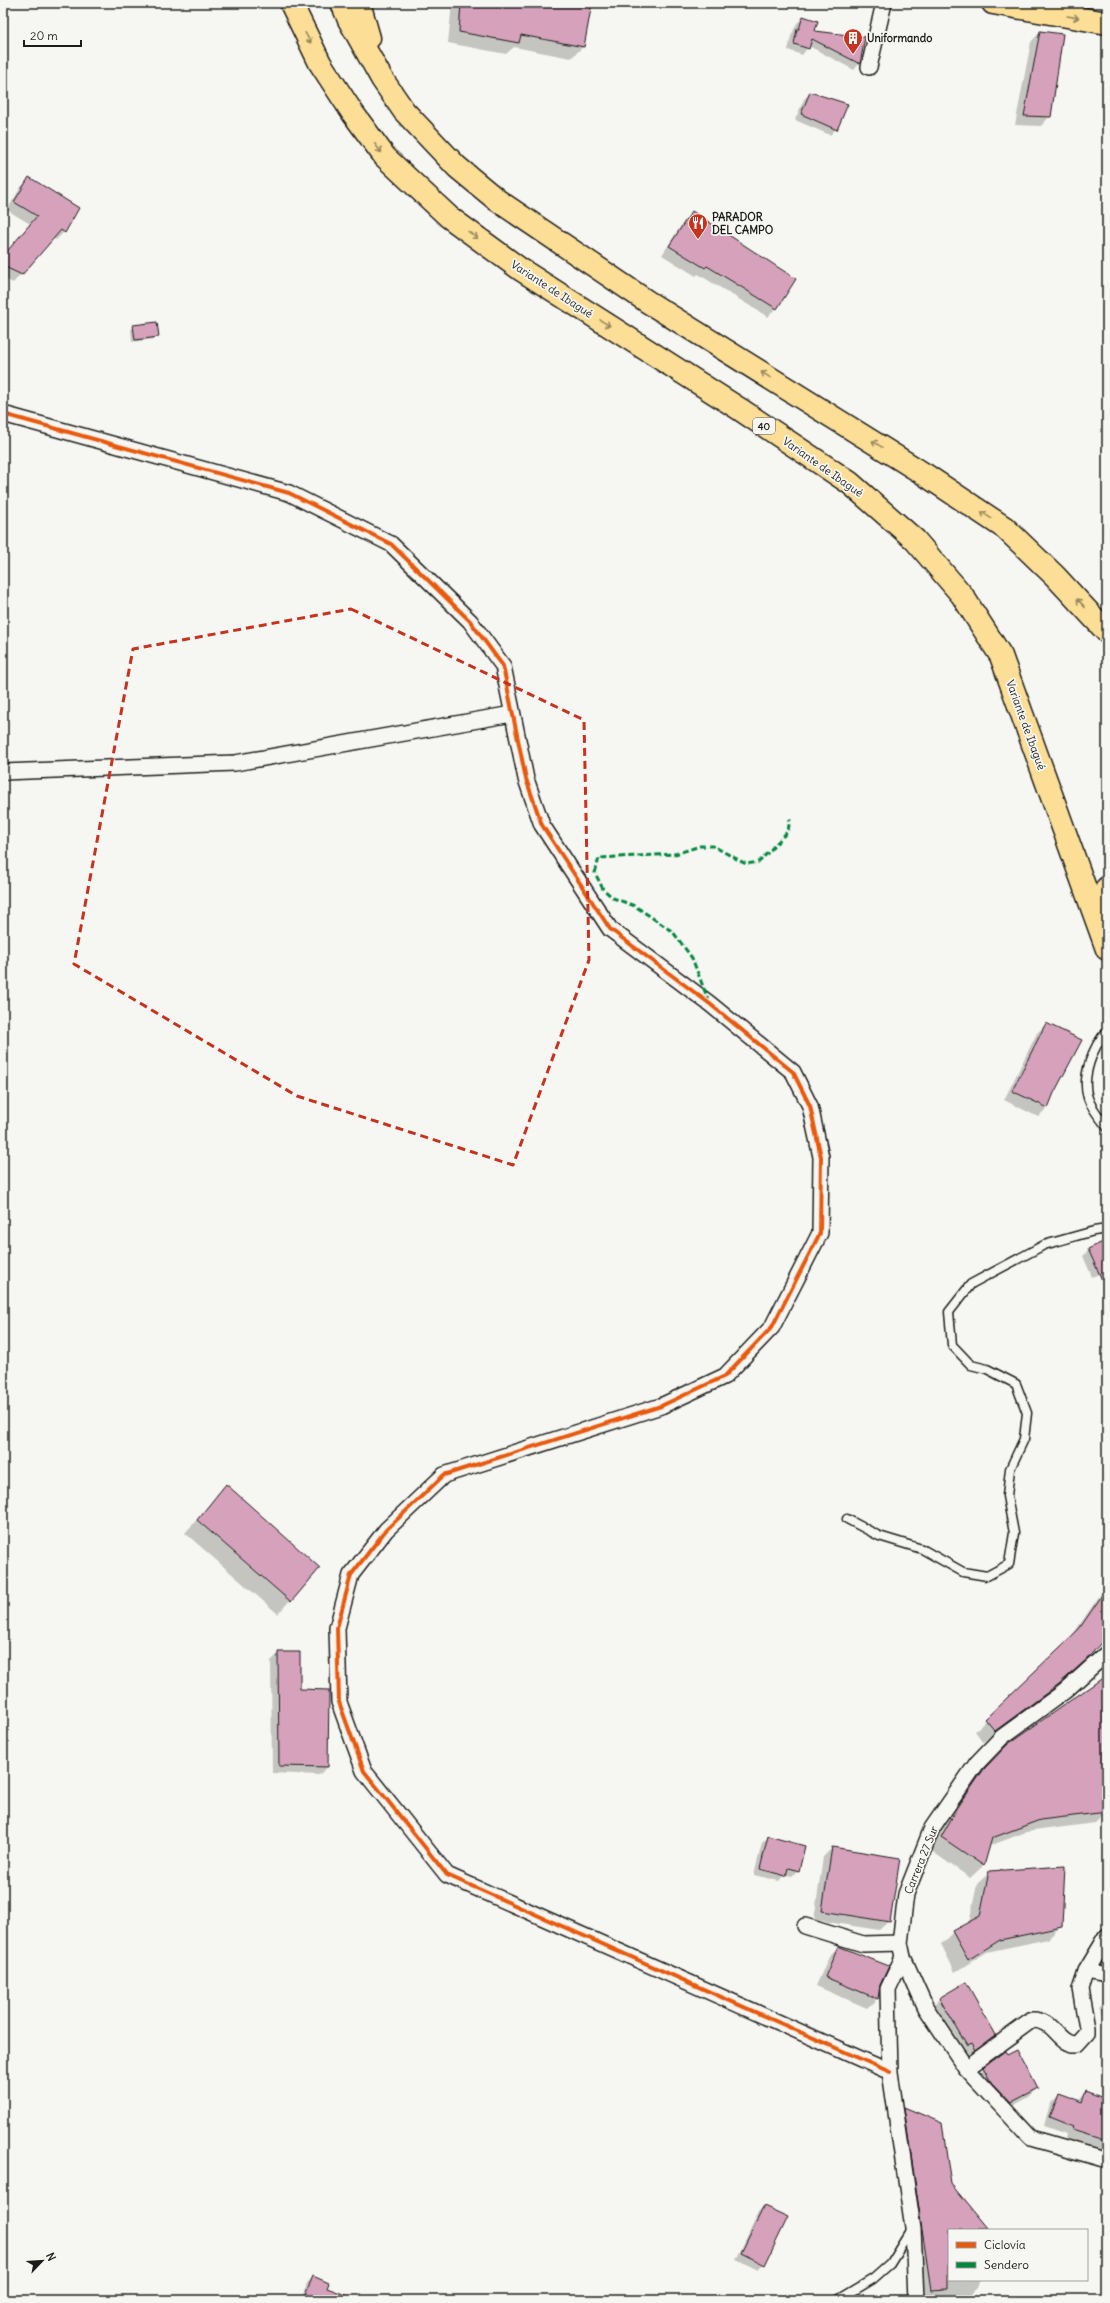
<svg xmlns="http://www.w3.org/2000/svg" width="1110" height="2303" viewBox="0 0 1110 2303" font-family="Delius,sans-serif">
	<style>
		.shadow { fill: #0003 }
		.building { fill: #d6a1ba; stroke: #1c1c1c }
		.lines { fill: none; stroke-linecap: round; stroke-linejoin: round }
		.service-casing { stroke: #1c1c1c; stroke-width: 11 }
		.minor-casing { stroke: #1c1c1c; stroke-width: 18 }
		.primary-casing { stroke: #1c1c1c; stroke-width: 25 }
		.trunk-casing { stroke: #1c1c1c; stroke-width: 25 }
		.service { stroke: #f6f6f2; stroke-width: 8 }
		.minor { stroke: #f6f6f2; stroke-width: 15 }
		.primary { stroke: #fcde96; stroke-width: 22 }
		.trunk { stroke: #fcde96; stroke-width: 22 }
		.quiet { stroke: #00873e; stroke-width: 3; stroke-dasharray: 6 3; stroke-linecap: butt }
		.cycleway-casing { stroke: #f6f6f2; stroke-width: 6 }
		.cycleway { stroke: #e8590c; stroke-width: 4 }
		.oneway { stroke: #97875f }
		.marked { fill: none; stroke: #c8321e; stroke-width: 3; stroke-dasharray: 8 5; stroke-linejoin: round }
		.labels { text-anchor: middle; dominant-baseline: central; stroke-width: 3.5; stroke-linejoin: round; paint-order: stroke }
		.shield { fill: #f6f6f2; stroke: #5d5d5c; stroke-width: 1 }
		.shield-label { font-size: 10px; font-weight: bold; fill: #1c1c1c }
		.poi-label { font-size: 11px; font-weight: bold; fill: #1c1c1c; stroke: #f6f6f2; text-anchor: start }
		.street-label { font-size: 11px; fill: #1c1c1c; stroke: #f6f6f2 }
	</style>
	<rect width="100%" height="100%" fill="#f6f6f2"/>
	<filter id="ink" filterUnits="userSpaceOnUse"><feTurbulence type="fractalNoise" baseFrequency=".025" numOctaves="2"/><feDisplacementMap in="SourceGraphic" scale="8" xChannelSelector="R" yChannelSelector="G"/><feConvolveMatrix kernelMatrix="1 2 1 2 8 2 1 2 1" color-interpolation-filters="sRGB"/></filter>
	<g filter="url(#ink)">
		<path class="shadow" d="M 452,3 L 591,3 L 583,47 L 571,58 L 514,47 L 506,54 L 448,43 Z
			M 804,17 L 813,32 L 864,38 L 859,64 L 854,70 L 809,46 L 802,55 L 788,50 L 791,36 L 797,23 Z
			M 1040,32 L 1050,116 L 1041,126 L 1015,125 L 1031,42 Z
			M 810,93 L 836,129 L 830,135 L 795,120 L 804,99 Z
			M 29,179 L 64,232 L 56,240 L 53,238 L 13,283 L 3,278 L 3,256 L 30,224 L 7,210 L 21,187 Z
			M 692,213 L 776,308 L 768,317 L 698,274 L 696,276 L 662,255 L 684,221 Z
			M 133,326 L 157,336 L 155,339 L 132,342 L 131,329 Z
			M 1046,1024 L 1053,1092 L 1047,1108 L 1038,1117 L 1004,1100 L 1037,1033 Z
			M 1107,1242 L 1107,1271 L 1092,1277 L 1083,1256 L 1089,1250 Z
			M 226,1486 L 318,1568 L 278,1614 L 185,1533 Z
			M 1107,1585 L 1107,1634 L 1073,1671 L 1047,1695 L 983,1742 L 975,1731 L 1069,1640 Z
			M 279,1653 L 299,1690 L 327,1767 L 319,1775 L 272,1773 L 271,1661 Z
			M 1107,1689 L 1107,1812 L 1095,1823 L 1026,1832 L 989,1846 L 983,1866 L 970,1878 L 930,1850 L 946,1820 L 972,1782 L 996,1757 Z
			M 768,1837 L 798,1870 L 792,1876 L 786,1875 L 779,1881 L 754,1875 L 762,1843 Z
			M 832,1848 L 889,1921 L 879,1930 L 814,1920 L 823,1857 Z
			M 990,1872 L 1061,1926 L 1048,1939 L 987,1952 L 955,1972 L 941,1944 L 953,1932 L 969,1923 L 977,1884 Z
			M 838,1947 L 879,1985 L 877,1999 L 867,2008 L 816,1986 L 829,1956 Z
			M 965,1983 L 995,2035 L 965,2059 L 930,2008 L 939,1999 Z
			M 1107,1999 L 1107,2022 L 1098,2007 Z
			M 984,2067 L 1037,2089 L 1028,2098 L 1002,2112 L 974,2077 Z
			M 1086,2093 L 1107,2103 L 1107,2151 L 1065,2138 L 1066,2134 L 1043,2126 L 1049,2102 L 1057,2094 L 1078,2101 Z
			M 904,2108 L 950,2185 L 987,2230 L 949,2230 L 949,2280 L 980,2280 L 977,2288 L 965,2300 L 919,2300 L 892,2120 Z
			M 764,2207 L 764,2264 L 758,2270 L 736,2260 L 758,2213 Z
			M 313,2277 L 325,2300 L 301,2300 L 307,2283 Z"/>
		<path class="building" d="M 461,3 L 592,3 L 584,47 L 521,35 L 519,43 L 459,32 Z
			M 803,16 L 818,21 L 815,31 L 865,37 L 860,64 L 812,39 L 809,49 L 794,44 L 797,29 L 799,29 Z
			M 1040,31 L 1063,34 L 1051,117 L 1024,116 Z
			M 810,92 L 848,104 L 837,130 L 801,114 Z
			M 29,177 L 79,208 L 65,233 L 61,230 L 22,275 L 3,266 L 3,256 L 37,216 L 14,202 Z
			M 692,211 L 796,279 L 777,309 L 707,266 L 705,268 L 669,246 Z
			M 157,322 L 159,337 L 135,340 L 133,325 Z
			M 1046,1023 L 1082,1040 L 1054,1093 L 1048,1108 L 1012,1091 Z
			M 1107,1240 L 1107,1291 L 1088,1249 Z
			M 226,1484 L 320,1568 L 291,1602 L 197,1520 Z
			M 1107,1588 L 1107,1636 L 1086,1660 L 1059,1684 L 995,1731 L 985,1719 L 1079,1629 Z
			M 278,1652 L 300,1652 L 300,1689 L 329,1690 L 328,1767 L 279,1766 Z
			M 1107,1675 L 1107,1812 L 1040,1820 L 992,1838 L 984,1866 L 941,1837 L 958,1807 L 984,1769 L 1008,1744 Z
			M 768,1836 L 805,1846 L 799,1871 L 788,1868 L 786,1876 L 760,1869 Z
			M 832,1847 L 900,1858 L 890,1922 L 822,1911 Z
			M 1065,1866 L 1062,1927 L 1000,1940 L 968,1960 L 952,1931 L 980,1916 L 989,1871 Z
			M 838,1946 L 889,1966 L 880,1985 L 878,1999 L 825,1977 Z
			M 966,1982 L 996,2035 L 975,2051 L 971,2044 L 967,2046 L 939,1998 Z
			M 1017,2049 L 1038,2089 L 1011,2103 L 991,2082 L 983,2067 L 1005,2051 L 1007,2054 Z
			M 1086,2091 L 1107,2099 L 1107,2141 L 1072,2130 L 1073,2127 L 1048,2117 L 1057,2093 L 1082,2102 Z
			M 904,2107 L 942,2123 L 951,2185 L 988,2230 L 949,2230 L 949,2289 L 931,2290 Z
			M 764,2206 L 788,2217 L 765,2265 L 741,2253 Z
			M 313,2276 L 329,2283 L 327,2288 L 354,2298 L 353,2300 L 303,2300 Z"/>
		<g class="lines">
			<defs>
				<path id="service" d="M 1107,1031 C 1093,1046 1081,1077 1088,1098 C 1091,1108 1101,1119 1107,1127
					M 847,1519 L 879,1536 L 922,1549 L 963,1572 L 987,1576 L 1009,1564 L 1014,1533 L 1007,1496 L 1010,1469 L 1024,1439 L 1027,1413 L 1016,1384 L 987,1369 L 971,1365 L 952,1345 L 949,1312 L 971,1284 L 1044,1245 L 1094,1231 L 1107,1229
					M 838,2300 L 873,2279 L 890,2264 L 911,2230"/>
				<path id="minor" d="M 869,67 L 884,3
					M 3,414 L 289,493 L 391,544 L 470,621 L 503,666 L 526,779 L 542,825 L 610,929 L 710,1004 L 793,1072 L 810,1106 L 821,1157 L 820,1233 L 772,1327 L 725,1376 L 661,1406 L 444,1475 L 386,1530 L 351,1575 L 337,1628 L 339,1702 L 364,1771 L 447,1875 L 890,2072
					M 3,772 L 235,763 L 512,714
					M 1107,1653 L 1065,1691 L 1002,1737 L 977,1763 L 932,1828 L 906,1894 L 900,1943 L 903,1957 L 926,2008 L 966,2068 L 1031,2138 L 1107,2160
					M 805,1926 L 863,1944 L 900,1943
					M 903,1957 L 888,1989 L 890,2072 L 913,2228 L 916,2300
					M 1086,1971 L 1107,1975
					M 966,2068 L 1032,2020 C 1054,2019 1058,2046 1077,2044 L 1087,2033 L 1087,2028 L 1080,1989 L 1086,1971 L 1107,1936"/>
				<path id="primary" d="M 993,3 L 1107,23"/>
				<path id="trunk" d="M 291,3 L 320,63 L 352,112 L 385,157 L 449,217 L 520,269 L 741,410 L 850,483 L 915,540 L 962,595 L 1001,656 L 1107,949
					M 342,3 L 349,20 L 382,79 L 404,111 L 457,167 L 497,200 L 648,302 L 924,474 L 1005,528 L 1055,576 L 1107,632
					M 359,3 L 369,38
					M 1103,926 L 1103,900 L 1107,888"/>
			</defs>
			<use href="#service" class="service-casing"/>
			<use href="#minor" class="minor-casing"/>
			<use href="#primary" class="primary-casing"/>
			<use href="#trunk" class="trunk-casing"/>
			<use href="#service" class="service"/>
			<use href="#minor" class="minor"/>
			<use href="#primary" class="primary"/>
			<use href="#trunk" class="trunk"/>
			<path class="quiet" d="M 709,1002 L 692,958 L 673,932 L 635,906 L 613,898 L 603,889 L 595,873 L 599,858 L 675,854 L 700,846 L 713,846 L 746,864 L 759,862 L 788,831 L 790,819"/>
			<defs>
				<path id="cycleway" d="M 3,414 L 289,493 L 391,544 L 470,621 L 503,666 L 526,779 L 542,825 L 610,929 L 710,1004 L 793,1072 L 810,1106 L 821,1157 L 820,1233 L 772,1327 L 725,1376 L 661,1406 L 444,1475 L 386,1530 L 351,1575 L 337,1628 L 339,1702 L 364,1771 L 447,1875 L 890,2072"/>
			</defs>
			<use href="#cycleway" class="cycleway-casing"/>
			<use href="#cycleway" class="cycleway"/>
		</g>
		<defs><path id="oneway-shaft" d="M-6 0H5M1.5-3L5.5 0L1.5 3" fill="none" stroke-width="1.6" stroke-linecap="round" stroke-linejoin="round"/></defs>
		<g class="oneway">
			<use href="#oneway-shaft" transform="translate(1073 17) rotate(10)"/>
			<use href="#oneway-shaft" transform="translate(308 38) rotate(62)"/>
			<use href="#oneway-shaft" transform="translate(378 148) rotate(53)"/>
			<use href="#oneway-shaft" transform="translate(473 235) rotate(36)"/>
			<use href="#oneway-shaft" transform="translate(605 323) rotate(32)"/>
			<use href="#oneway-shaft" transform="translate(766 375) rotate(-148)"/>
			<use href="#oneway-shaft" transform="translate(877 444) rotate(-148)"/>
			<use href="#oneway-shaft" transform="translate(986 515) rotate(-146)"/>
			<use href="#oneway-shaft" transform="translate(1081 603) rotate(-133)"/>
		</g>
	</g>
	<path class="marked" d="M 351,609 L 584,720 L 589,960 L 513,1165 L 297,1096 L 74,964 L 133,649 Z"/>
	<defs>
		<symbol id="building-pin" viewBox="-11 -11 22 30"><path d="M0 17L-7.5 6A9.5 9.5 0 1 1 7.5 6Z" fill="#c8321e" stroke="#f6f6f2"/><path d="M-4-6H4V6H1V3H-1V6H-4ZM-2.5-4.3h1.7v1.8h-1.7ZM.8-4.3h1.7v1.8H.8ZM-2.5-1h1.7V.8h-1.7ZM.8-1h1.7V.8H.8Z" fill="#fff"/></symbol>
		<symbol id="restaurant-pin" viewBox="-11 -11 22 30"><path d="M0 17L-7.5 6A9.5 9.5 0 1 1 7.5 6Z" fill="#c8321e" stroke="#f6f6f2"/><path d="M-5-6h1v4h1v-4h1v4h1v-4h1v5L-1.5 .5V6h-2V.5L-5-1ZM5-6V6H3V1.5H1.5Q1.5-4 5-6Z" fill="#fff"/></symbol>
	</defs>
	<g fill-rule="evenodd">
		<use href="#building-pin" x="842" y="27" width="22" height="30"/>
		<use href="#restaurant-pin" x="687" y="212" width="22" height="30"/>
	</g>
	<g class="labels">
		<rect class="shield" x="753" y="418" width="22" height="16" rx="3"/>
		<g class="shield-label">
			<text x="764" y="426">40</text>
		</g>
		<g class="poi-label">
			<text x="867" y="38">Uniformando</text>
			<text x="712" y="217">PARADOR<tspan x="712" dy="13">DEL CAMPO</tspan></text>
		</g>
		<g class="street-label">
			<text transform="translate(552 289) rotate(33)">Variante de Ibagué</text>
			<text transform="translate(823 467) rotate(35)">Variante de Ibagué</text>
			<text transform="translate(1026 725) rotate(70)">Variante de Ibagué</text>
			<text transform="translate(921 1860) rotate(-68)">Carrera 27 Sur</text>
		</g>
	</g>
	<rect width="1110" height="2303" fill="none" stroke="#f6f6f2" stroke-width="16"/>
	<rect x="8" y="8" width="1094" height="2287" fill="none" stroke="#1c1c1c" stroke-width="1.5" filter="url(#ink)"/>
	<rect x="948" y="2229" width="140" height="52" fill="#f6f6f2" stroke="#9f9f9c"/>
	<rect x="956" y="2242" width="20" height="6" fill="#e8590c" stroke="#9f9f9c"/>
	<text x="984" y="2249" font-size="12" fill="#1c1c1c">Ciclovía</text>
	<rect x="956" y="2262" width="20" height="6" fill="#00873e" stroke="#9f9f9c"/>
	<text x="984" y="2269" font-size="12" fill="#1c1c1c">Sendero</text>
	<g transform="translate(42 2261) rotate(65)" stroke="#f6f6f2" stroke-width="3" paint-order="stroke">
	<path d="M0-3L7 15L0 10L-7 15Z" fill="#1c1c1c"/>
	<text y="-6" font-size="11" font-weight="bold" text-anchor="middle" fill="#1c1c1c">N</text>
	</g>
	<path d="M24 40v6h57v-6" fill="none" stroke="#1c1c1c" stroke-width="2"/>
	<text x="30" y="40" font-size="12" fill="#1c1c1c" stroke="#f6f6f2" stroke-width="3" paint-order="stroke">20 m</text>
</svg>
